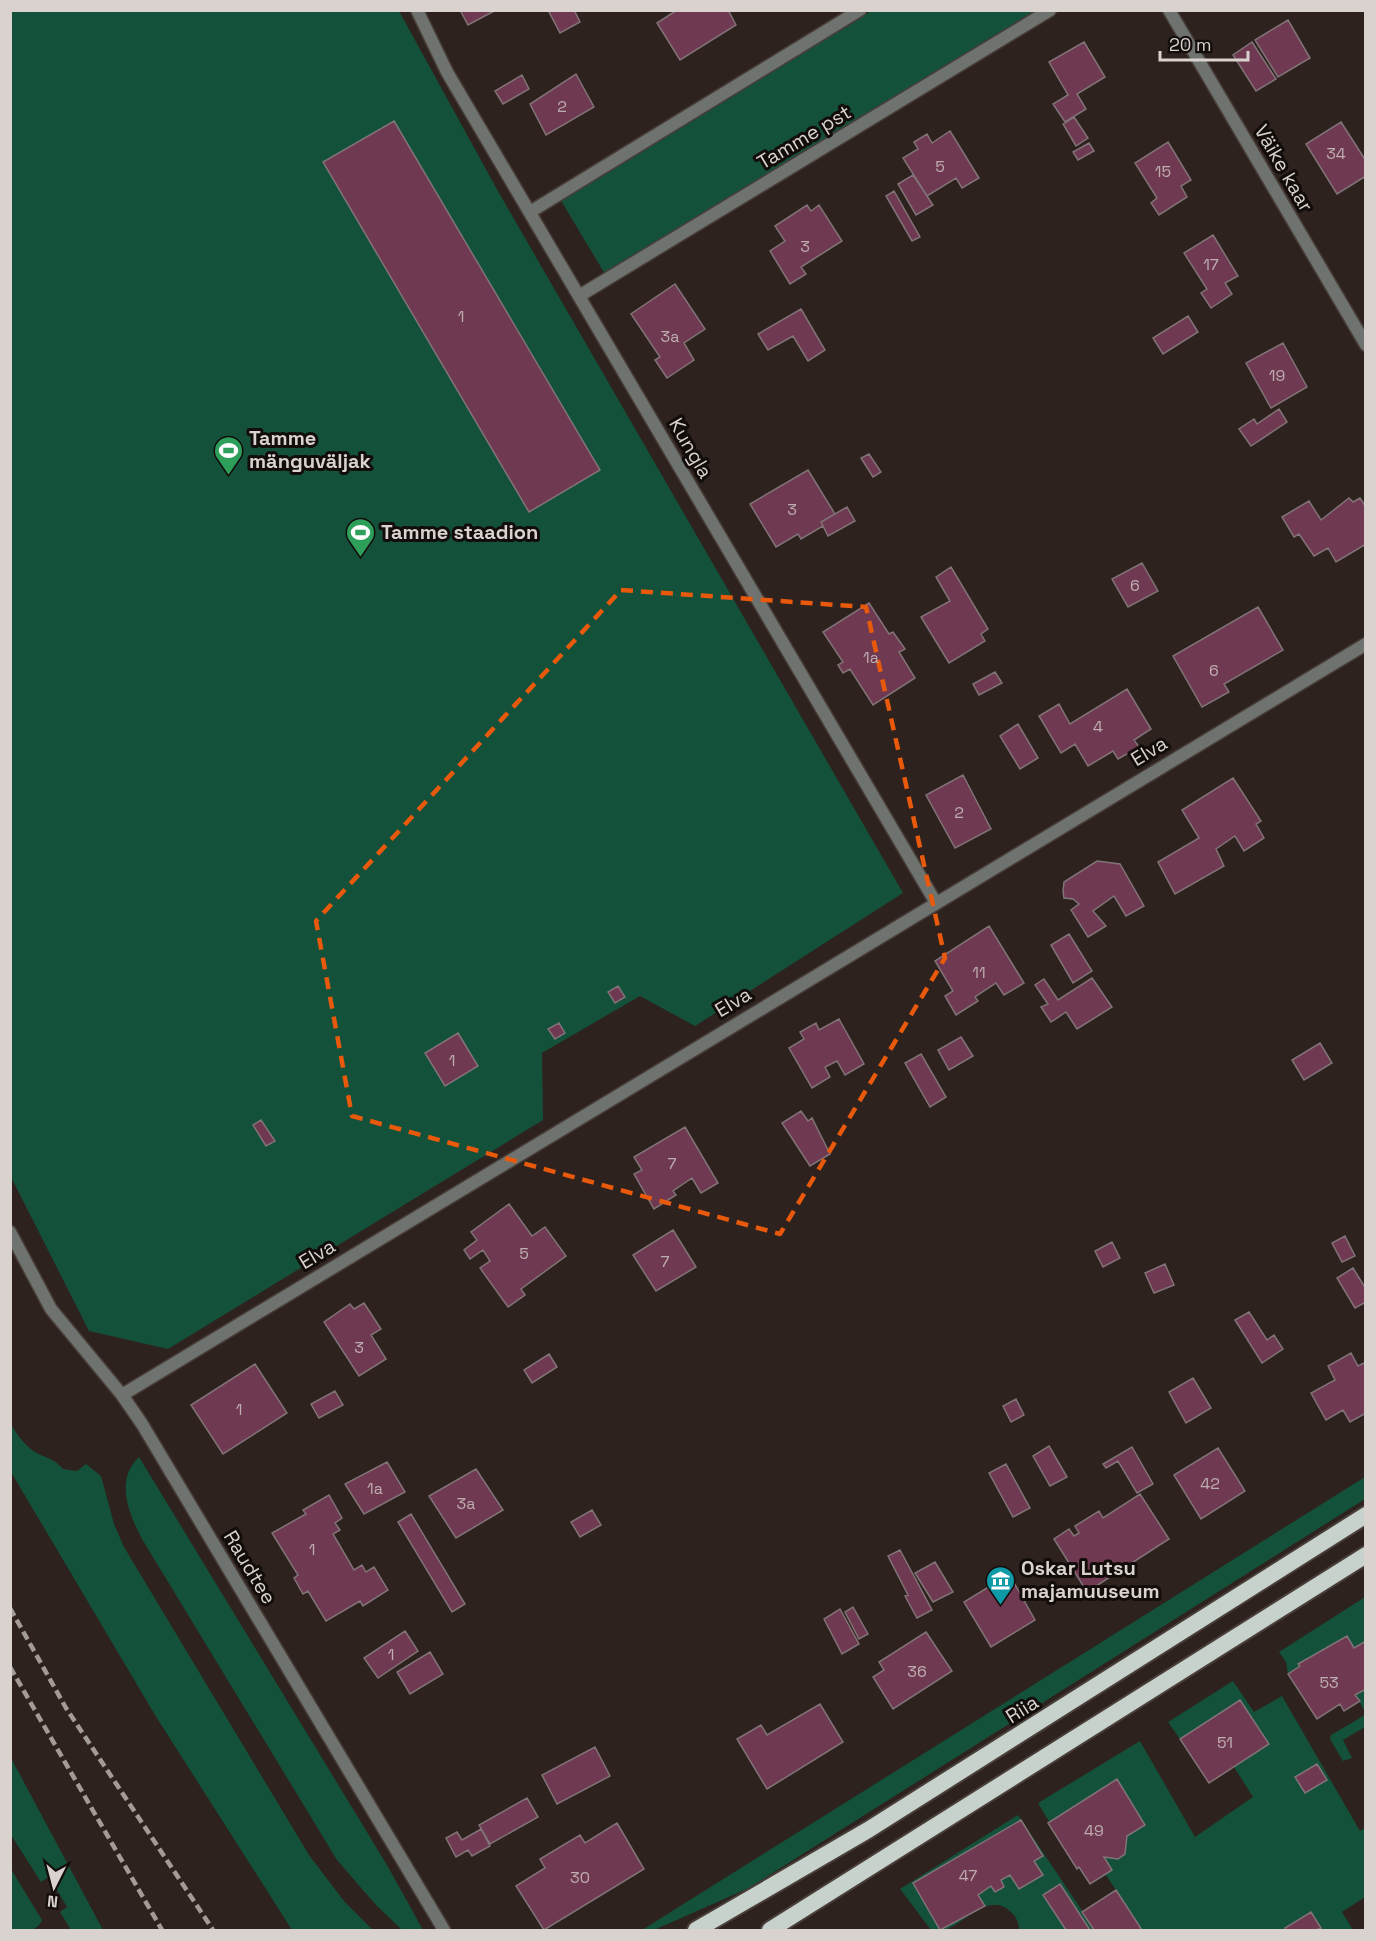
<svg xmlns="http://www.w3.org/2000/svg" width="1376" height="1941" viewBox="0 0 1376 1941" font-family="'Space Grotesk',sans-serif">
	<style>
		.green { fill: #14513a }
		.building { fill: #6f3a51; stroke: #817378; stroke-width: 1.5 }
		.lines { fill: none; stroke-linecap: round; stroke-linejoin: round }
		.minor-casing { stroke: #493e39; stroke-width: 15 }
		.trunk-casing { stroke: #493e39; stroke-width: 20 }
		.minor { stroke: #6e7370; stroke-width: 12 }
		.trunk { stroke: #c6d2cb; stroke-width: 16 }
		.rail { stroke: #a39b97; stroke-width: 4.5; stroke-dasharray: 9 4.5; stroke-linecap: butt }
		.marked { fill: none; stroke: #e8590c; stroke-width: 4.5; stroke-dasharray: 12 8; stroke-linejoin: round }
		.labels { text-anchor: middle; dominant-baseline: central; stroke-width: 6; stroke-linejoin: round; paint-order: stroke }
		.number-label { font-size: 16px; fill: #beacaf }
		.street-label { font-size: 20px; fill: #d9d2ce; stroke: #120d0b }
		.poi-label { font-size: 20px; font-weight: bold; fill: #d9d2ce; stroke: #120d0b; text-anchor: start }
	</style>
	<rect width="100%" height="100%" fill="#2d221d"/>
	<path class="green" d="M 11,11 L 399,11 L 499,193 L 903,893 L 695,1026 L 640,996 L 542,1053 L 543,1120 L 168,1349 L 89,1331 L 11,1177 Z
		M 871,11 L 1040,11 L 605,274 L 560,199 Z
		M 10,1423 C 17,1434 24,1445 35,1452 C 46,1458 55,1459 63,1469 L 77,1471 L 86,1464 L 101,1476 L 114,1524 L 124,1547 L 309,1855 L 344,1901 L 373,1930 L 292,1930 L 155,1715 L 11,1472 Z
		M 139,1457 L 387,1865 L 423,1930 L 402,1930 L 376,1905 L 337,1860 L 142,1539 C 128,1512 115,1480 139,1457 Z
		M 1365,1477 L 1365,1499 L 749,1888 L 654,1930 L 642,1930 Z
		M 1365,1597 L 1365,1712 L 1359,1701 L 1344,1711 L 1340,1704 L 1317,1719 L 1288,1674 L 1286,1662 L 1279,1652 Z
		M 1233,1681 L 1254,1712 L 1282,1696 L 1360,1831 L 1365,1828 L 1365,1897 L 1342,1912 L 1353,1930 L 1317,1930 L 1321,1927 L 1310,1912 L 1285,1928 L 1286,1930 L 1142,1930 L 1106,1875 L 1090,1884 L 1080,1867 L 1077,1869 L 1038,1803 L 1140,1741 L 1195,1837 L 1253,1797 L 1234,1767 L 1269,1744 L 1180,1739 L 1168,1722 Z
		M 1365,1715 L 1365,1727 L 1343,1740 L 1352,1758 L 1343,1761 L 1330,1739 L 1331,1735 Z
		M 11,1758 L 103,1930 L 71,1930 L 60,1912 L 67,1907 L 49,1877 L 41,1882 L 11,1835 Z
		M 1018,1815 L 1095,1930 L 1019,1930 C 1019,1924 1017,1918 1012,1913 C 990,1890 967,1922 945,1930 C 941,1931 935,1930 931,1930 L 900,1889 Z
		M 11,1869 L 42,1920 C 37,1933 23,1931 11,1930 Z"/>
	<path class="building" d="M 460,10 L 496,10 L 468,25 Z
		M 548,10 L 574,10 L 580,22 L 560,33 Z
		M 677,10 L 728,10 L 736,25 L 680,60 L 657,23 Z
		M 1288,20 L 1310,58 L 1278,77 L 1255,40 Z
		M 1084,42 L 1105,77 L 1077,94 L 1086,109 L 1065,122 L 1053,104 L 1068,95 L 1049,62 Z
		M 1252,42 L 1276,79 L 1256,91 L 1233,55 Z
		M 576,74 L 594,107 L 546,135 L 530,104 Z
		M 522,75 L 529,89 L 503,104 L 495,91 Z
		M 1074,117 L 1088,138 L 1076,146 L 1063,124 Z
		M 394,121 L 600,470 L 529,512 L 323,162 Z
		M 1341,122 L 1366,161 L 1366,176 L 1337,194 L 1306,144 Z
		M 950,131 L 979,178 L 962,188 L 956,178 L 927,196 L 903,158 L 918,149 L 914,142 L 927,134 L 932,143 Z
		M 1168,142 L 1191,180 L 1181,186 L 1187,197 L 1159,215 L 1151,203 L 1157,198 L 1135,163 Z
		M 1089,143 L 1094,151 L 1078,160 L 1073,152 Z
		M 913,175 L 933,205 L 916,215 L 898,184 Z
		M 894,191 L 920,237 L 912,241 L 886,196 Z
		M 807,205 L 811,211 L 819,205 L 842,241 L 801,267 L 806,274 L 790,284 L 770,251 L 785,241 L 775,226 Z
		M 1213,235 L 1238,276 L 1225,283 L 1232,294 L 1211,308 L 1201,293 L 1207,289 L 1184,253 Z
		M 675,284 L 705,329 L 684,343 L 694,360 L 667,378 L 655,360 L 660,357 L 631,314 Z
		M 801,309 L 825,350 L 808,361 L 793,336 L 768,350 L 758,334 Z
		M 1188,316 L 1198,332 L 1163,354 L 1153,338 Z
		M 1283,343 L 1307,387 L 1271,408 L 1246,363 Z
		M 1279,409 L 1287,422 L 1251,446 L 1239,429 L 1254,419 L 1257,424 Z
		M 869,454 L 881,472 L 873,477 L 861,458 Z
		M 808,470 L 835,514 L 821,522 L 823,526 L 801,539 L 798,534 L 776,547 L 750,504 Z
		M 1349,498 L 1353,502 L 1360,498 L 1366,507 L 1366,544 L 1336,562 L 1328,548 L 1314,556 L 1299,534 L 1294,537 L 1282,517 L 1309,501 L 1321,520 Z
		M 847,507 L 855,521 L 828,536 L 821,522 Z
		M 1142,563 L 1158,591 L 1128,607 L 1112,579 Z
		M 951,567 L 988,629 L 981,634 L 985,641 L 949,663 L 921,617 L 950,601 L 936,577 Z
		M 869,603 L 889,634 L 893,632 L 905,649 L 899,652 L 915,678 L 873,705 L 850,669 L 843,673 L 838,665 L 843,662 L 823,632 Z
		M 1258,607 L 1283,650 L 1224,684 L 1229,692 L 1202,707 L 1173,656 Z
		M 995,672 L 1002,683 L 979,695 L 973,684 Z
		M 1127,689 L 1151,729 L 1134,740 L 1139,747 L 1118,759 L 1113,751 L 1088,766 L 1075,744 L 1061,753 L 1039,716 L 1059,704 L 1070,724 Z
		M 1018,724 L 1038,758 L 1020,769 L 1000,736 Z
		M 963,775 L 991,829 L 955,848 L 926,795 Z
		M 1233,778 L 1261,821 L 1256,824 L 1264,838 L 1244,851 L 1235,836 L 1216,849 L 1224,866 L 1175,894 L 1158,862 L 1199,838 L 1182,810 Z
		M 1097,861 L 1120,864 L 1144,906 L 1126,916 L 1114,896 L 1093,911 L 1106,926 L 1088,937 L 1071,910 L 1079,904 L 1073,899 L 1064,898 L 1063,891 L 1064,882 Z
		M 989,926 L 1024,983 L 1004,995 L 996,983 L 975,997 L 978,1001 L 956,1015 L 945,996 L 953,991 L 935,961 Z
		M 1069,934 L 1092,971 L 1073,983 L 1051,945 Z
		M 1092,978 L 1112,1007 L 1077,1029 L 1066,1012 L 1051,1022 L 1041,1007 L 1048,1004 L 1035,985 L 1044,979 L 1058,1000 Z
		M 618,986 L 625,997 L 615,1003 L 608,992 Z
		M 839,1019 L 864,1064 L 845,1075 L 837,1061 L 825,1067 L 830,1077 L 812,1088 L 789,1048 L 804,1039 L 800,1032 L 816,1023 L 819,1030 Z
		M 559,1023 L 565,1033 L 555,1039 L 548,1029 Z
		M 458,1033 L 478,1066 L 445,1086 L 425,1053 Z
		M 961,1037 L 973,1056 L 949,1070 L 938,1050 Z
		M 1320,1043 L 1332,1063 L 1304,1080 L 1292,1060 Z
		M 921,1054 L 946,1097 L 930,1107 L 905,1063 Z
		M 801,1111 L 808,1121 L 812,1118 L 830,1154 L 810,1166 L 782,1123 Z
		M 261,1120 L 275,1141 L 266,1146 L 253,1125 Z
		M 685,1127 L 718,1183 L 701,1193 L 692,1178 L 673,1191 L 676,1195 L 654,1209 L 634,1174 L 642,1170 L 634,1157 Z
		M 509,1204 L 532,1236 L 545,1227 L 566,1256 L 521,1289 L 525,1295 L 508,1307 L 480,1268 L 490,1261 L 483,1250 L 470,1259 L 464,1250 L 477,1240 L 471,1232 Z
		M 673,1230 L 696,1267 L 656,1291 L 633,1255 Z
		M 1345,1236 L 1355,1256 L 1342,1262 L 1332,1243 Z
		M 1112,1242 L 1120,1258 L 1103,1267 L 1095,1251 Z
		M 1165,1264 L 1174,1285 L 1154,1293 L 1145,1273 Z
		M 1353,1268 L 1366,1289 L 1366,1302 L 1355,1308 L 1337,1278 Z
		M 364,1303 L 381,1329 L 371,1335 L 386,1359 L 359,1376 L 324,1322 L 350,1304 L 354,1309 Z
		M 1249,1312 L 1267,1340 L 1274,1335 L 1283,1349 L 1262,1363 L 1235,1320 Z
		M 1351,1353 L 1358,1366 L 1366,1362 L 1366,1413 L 1350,1422 L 1343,1410 L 1326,1420 L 1311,1393 L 1335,1380 L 1328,1366 Z
		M 549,1354 L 557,1367 L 532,1383 L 524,1370 Z
		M 255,1364 L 287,1413 L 223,1454 L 191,1405 Z
		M 1193,1378 L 1211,1408 L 1186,1423 L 1169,1392 Z
		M 335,1391 L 343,1405 L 319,1418 L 311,1404 Z
		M 1016,1399 L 1024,1415 L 1011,1422 L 1003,1406 Z
		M 1049,1446 L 1067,1477 L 1050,1486 L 1033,1456 Z
		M 1132,1447 L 1153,1484 L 1137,1493 L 1118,1461 L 1106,1468 L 1103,1464 Z
		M 1218,1448 L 1245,1491 L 1201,1519 L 1174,1475 Z
		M 387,1462 L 405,1492 L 364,1514 L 345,1484 Z
		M 1006,1464 L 1030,1508 L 1013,1517 L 989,1473 Z
		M 476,1469 L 503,1510 L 456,1538 L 429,1496 Z
		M 1140,1494 L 1169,1539 L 1087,1592 L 1054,1539 L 1069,1529 L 1074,1536 L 1079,1533 L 1075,1526 L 1099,1511 L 1103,1518 Z
		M 329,1495 L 342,1518 L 335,1523 L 340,1530 L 333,1534 L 354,1570 L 362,1565 L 366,1572 L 374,1567 L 388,1590 L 363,1606 L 360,1601 L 326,1621 L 308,1591 L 303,1594 L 294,1578 L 298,1575 L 272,1533 L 306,1514 L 303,1510 Z
		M 592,1510 L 601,1525 L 580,1537 L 571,1522 Z
		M 411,1514 L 465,1604 L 452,1612 L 398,1522 Z
		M 900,1550 L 932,1610 L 917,1618 L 905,1596 L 908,1595 L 888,1556 Z
		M 935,1562 L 953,1592 L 933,1602 L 915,1573 Z
		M 1013,1581 L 1035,1620 L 991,1647 L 964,1602 L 990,1586 L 993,1592 Z
		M 853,1607 L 868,1634 L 859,1639 L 845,1612 Z
		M 840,1609 L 859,1644 L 842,1654 L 824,1619 Z
		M 405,1631 L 418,1651 L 378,1678 L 364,1658 Z
		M 926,1632 L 952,1671 L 893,1709 L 873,1677 L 884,1670 L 879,1662 Z
		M 1347,1636 L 1354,1648 L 1366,1641 L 1366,1689 L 1355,1695 L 1360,1701 L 1344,1711 L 1340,1704 L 1317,1719 L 1288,1674 L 1300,1666 L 1298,1664 Z
		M 430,1652 L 443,1674 L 410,1694 L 397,1672 Z
		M 1240,1700 L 1269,1744 L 1209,1783 L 1180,1739 Z
		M 820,1704 L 843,1742 L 767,1789 L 737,1739 L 761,1725 L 767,1735 Z
		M 595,1747 L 610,1776 L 557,1804 L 542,1775 Z
		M 1317,1764 L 1327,1780 L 1305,1793 L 1295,1777 Z
		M 1117,1779 L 1145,1825 L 1127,1836 L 1125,1854 L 1118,1859 L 1104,1857 L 1112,1870 L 1090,1884 L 1079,1867 L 1077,1869 L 1048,1823 Z
		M 527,1798 L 538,1817 L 490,1844 L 479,1825 Z
		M 1021,1820 L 1043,1856 L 1034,1861 L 1043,1875 L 1019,1889 L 1010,1875 L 1001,1880 L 1004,1887 L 995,1892 L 991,1886 L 978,1895 L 985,1906 L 940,1930 L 913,1883 Z
		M 617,1823 L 644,1869 L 544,1930 L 516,1886 L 545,1868 L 540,1859 L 580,1835 L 585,1843 Z
		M 481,1829 L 490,1846 L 472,1856 L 468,1850 L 456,1857 L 446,1838 L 457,1832 L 462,1840 Z
		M 1060,1884 L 1090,1930 L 1066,1930 L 1043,1895 Z
		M 1116,1890 L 1142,1930 L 1094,1930 L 1082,1912 Z
		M 1311,1912 L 1321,1928 L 1317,1930 L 1286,1930 L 1285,1928 Z"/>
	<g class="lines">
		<defs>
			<path id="minor" d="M 417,10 L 447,72 L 936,903
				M 1169,10 L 1366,345
				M 530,212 L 860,10
				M 579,296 L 1050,10
				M 10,1232 L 51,1309 L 122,1395 L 142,1424 L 444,1930
				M 122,1395 L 1366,644"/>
			<path id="trunk" d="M 696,1930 L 868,1830 L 1366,1515
				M 770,1930 L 1366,1555"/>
		</defs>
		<use href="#minor" class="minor-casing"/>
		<use href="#trunk" class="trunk-casing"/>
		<use href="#minor" class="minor"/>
		<use href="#trunk" class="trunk"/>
		<path class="rail" d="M 10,1608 L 66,1708 L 213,1930
			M 10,1667 L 162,1930"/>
	</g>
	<path class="marked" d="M 621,590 L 866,607 L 945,958 L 780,1234 L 352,1116 L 316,921 Z"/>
	<defs>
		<symbol id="stadium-pin" viewBox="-11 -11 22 30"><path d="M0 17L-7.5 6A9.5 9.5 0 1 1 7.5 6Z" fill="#2e9e5b" stroke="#120d0b"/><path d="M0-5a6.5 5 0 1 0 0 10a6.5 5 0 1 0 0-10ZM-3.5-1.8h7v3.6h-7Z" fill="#fff"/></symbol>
		<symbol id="museum-pin" viewBox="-11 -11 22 30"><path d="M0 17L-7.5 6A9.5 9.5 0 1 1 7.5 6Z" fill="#0f9aa8" stroke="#120d0b"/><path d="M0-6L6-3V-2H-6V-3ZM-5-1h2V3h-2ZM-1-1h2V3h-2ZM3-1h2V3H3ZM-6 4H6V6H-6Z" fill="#fff"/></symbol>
	</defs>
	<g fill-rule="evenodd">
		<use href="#stadium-pin" x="212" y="434" width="33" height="45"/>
		<use href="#stadium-pin" x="344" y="516" width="33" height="45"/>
		<use href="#museum-pin" x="984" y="1564" width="33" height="45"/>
	</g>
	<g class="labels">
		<g class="number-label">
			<text x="562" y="106">2</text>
			<text x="1336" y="153">34</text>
			<text x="940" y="166">5</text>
			<text x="1163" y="171">15</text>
			<text x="805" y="246">3</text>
			<text x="1211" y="264">17</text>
			<text x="461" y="316">1</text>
			<text x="670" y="336">3a</text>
			<text x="1277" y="375">19</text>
			<text x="792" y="509">3</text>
			<text x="1135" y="585">6</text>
			<text x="871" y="657">1a</text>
			<text x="1214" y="670">6</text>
			<text x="1098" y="726">4</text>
			<text x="959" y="812">2</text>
			<text x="979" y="972">11</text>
			<text x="452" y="1060">1</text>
			<text x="672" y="1163">7</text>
			<text x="524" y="1253">5</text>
			<text x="665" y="1261">7</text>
			<text x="359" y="1347">3</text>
			<text x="239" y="1409">1</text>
			<text x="1210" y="1483">42</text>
			<text x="375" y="1488">1a</text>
			<text x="466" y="1503">3a</text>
			<text x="312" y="1549">1</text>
			<text x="391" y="1654">1</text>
			<text x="917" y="1671">36</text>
			<text x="1329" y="1682">53</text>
			<text x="1225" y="1742">51</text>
			<text x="1094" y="1830">49</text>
			<text x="968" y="1875">47</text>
			<text x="580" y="1877">30</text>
		</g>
		<g class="street-label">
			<text transform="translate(804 137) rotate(-31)">Tamme pst</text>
			<text transform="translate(1284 168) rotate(60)">Väike kaar</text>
			<text transform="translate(691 448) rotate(60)">Kungla</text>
			<text transform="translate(1149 751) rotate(-31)">Elva</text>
			<text transform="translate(733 1002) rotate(-31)">Elva</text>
			<text transform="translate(317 1254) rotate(-31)">Elva</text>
			<text transform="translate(250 1567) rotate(59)">Raudtee</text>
			<text transform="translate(1022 1709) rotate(-32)">Riia</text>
		</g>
		<g class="poi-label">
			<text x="249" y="438">Tamme<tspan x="249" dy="23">mänguväljak</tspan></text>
			<text x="381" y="532">Tamme staadion</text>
			<text x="1021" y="1568">Oskar Lutsu<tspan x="1021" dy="23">majamuuseum</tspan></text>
		</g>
	</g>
	<rect width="1376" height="1941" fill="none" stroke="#d9d2ce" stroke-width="24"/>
	<g transform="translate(54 1887) rotate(186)" stroke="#120d0b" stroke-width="4.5" paint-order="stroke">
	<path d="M0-4.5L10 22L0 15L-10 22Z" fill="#d9d2ce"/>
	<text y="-9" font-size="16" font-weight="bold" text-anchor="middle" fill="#d9d2ce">N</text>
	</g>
	<path d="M1160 51v9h88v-9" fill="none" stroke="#d9d2ce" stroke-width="3"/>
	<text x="1169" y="51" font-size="18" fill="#d9d2ce" stroke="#120d0b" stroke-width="4.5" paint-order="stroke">20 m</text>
</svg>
